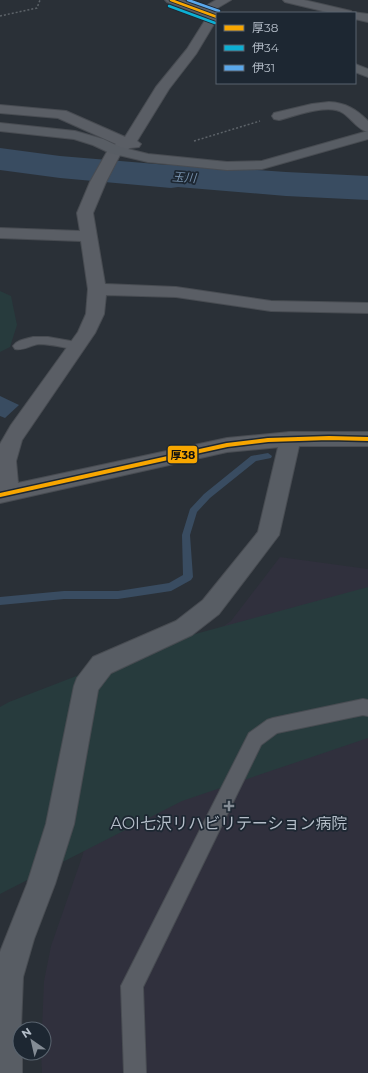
<svg xmlns="http://www.w3.org/2000/svg" width="368" height="1073" viewBox="0 0 368 1073" font-family="Montserrat,'Noto Sans JP',sans-serif">
	<style>
		.medical { fill: #30303d }
		.green { fill: #273b3d }
		.water { fill: #394c61 }
		.lines { fill: none; stroke-linecap: round; stroke-linejoin: round }
		.stream { fill: #394c61; fill-rule: evenodd }
		.river { fill: #394c61; fill-rule: evenodd }
		.lane-casing { stroke: #484c52; stroke-width: 2 }
		.street-casing { stroke: #484c52; stroke-width: 2 }
		.secondary-casing { stroke: #484c52; stroke-width: 2 }
		.primary-casing { stroke: #484d54; stroke-width: 2 }
		.path { stroke: #5d6369; stroke-width: 1.5; stroke-dasharray: 2 2; stroke-linecap: butt }
		.lane { fill: #5a5e65; fill-rule: evenodd }
		.street { fill: #5a5e65; fill-rule: evenodd }
		.secondary { fill: #585d64; fill-rule: evenodd }
		.primary { fill: #5c6167; fill-rule: evenodd }
		.bus-1-far1-casing { stroke: #1d2732; stroke-width: 4.5 }
		.bus-1-casing { stroke: #1d2732; stroke-width: 7 }
		.bus-2-casing { stroke: #1d2732; stroke-width: 4.5 }
		.bus-3-casing { stroke: #1d2732; stroke-width: 4.5 }
		.bus-1-far1 { stroke: #f7a600; stroke-width: 2.5 }
		.bus-1 { stroke: #f7a600; stroke-width: 4 }
		.bus-2 { stroke: #0dafd3; stroke-width: 2.5 }
		.bus-3 { stroke: #5aa8eb; stroke-width: 2.5 }
		.poi-dot { fill: #848c95; stroke: #1d2732; stroke-width: 1.5 }
		.labels { text-anchor: middle; dominant-baseline: central; stroke-width: 3.5; stroke-linejoin: round; paint-order: stroke }
		.far-water-label { font-size: 12px; font-style: italic; fill: #758faa; stroke: #1d2732 }
		.near-poi-label { font-size: 16px; fill: #b4bdc8; stroke: #1d2732 }
		.line-badge { stroke: #1d2732; stroke-width: 1.5 }
		.pale-badge-label { font-size: 11px; text-anchor: middle; font-weight: bold; fill: #111 }
	</style>
	<rect width="100%" height="100%" fill="#2a3037"/>
	<path class="medical" d="M 280,557 L 368,569 L 368,1073 L 42,1073 L 41,1053 L 44,1053 L 44,1029 L 42,1029 L 44,981 L 51,946 L 83,854 L 98,759 L 189,649 L 231,621 Z"/>
	<path class="green" d="M 0,291 L 11,296 L 17,325 L 10,347 L 0,352 Z
		M 368,587 L 368,738 L 182,801 L 0,894 L 0,707 L 9,702 L 162,643 Z"/>
	<path class="water" d="M 0,396 L 19,405 L 5,418 L 0,416 Z"/>
	<g class="lines">
		<path class="stream" d="M 268,453 L 272,456 L 271,458 L 256,461 L 210,498 L 197,512 L 190,535 L 193,577 L 191,580 L 171,591 L 118,599 L 64,599 L 0,605 L 0,597 L 64,591 L 118,591 L 169,583 L 183,575 L 182,535 L 190,509 L 204,494 L 251,456 Z"/>
		<path class="river" d="M 0,148 L 60,156 L 168,165 L 175,164 L 286,172 L 368,176 L 368,200 L 286,196 L 178,187 L 171,188 L 60,178 L 0,170 Z"/>
		<defs>
			<path id="lane" d="M 33,337 L 48,337 L 82,343 L 84,346 L 82,349 L 78,350 C 65,348 52,344 39,344 C 31,345 23,351 15,349 L 13,346 C 17,340 26,339 33,337 Z
				M 363,699 L 368,700 L 368,716 L 363,715 L 277,733 L 261,745 L 143,987 L 146,1073 L 124,1073 L 121,986 L 249,733 L 267,720 L 273,718 Z"/>
			<path id="street" d="M 216,0 L 231,0 L 209,13 L 217,13 L 217,19 L 196,54 L 169,89 L 137,141 L 141,144 L 139,147 L 130,148 L 121,153 L 106,182 L 93,213 L 105,284 L 176,287 L 271,301 L 368,303 L 368,313 L 271,311 L 176,297 L 106,295 L 104,314 L 95,333 L 22,440 L 16,461 L 18,483 L 227,438 L 290,432 L 297,434 L 300,439 L 297,444 L 290,446 L 227,452 L 0,503 L 0,444 L 11,425 L 78,332 L 86,314 L 88,289 L 81,241 L 0,238 L 0,228 L 80,231 L 77,213 L 90,182 L 108,150 L 110,147 L 116,144 L 58,118 L 0,113 L 0,105 L 66,111 L 125,137 L 156,87 L 187,49 L 209,14 L 203,16 L 199,14 L 197,12 L 199,10 Z
				M 283,0 L 304,0 L 351,11 L 352,12 L 368,14 L 368,22 L 355,19 L 355,13 L 331,13 L 285,2 Z
				M 329,102 C 346,103 356,109 368,121 L 368,132 C 358,130 352,119 343,113 C 329,103 295,116 279,120 L 274,119 L 272,116 L 274,113 L 312,104 Z"/>
			<path id="secondary" d="M 0,123 L 75,131 L 103,139 L 120,147 L 148,154 L 227,162 L 262,161 L 368,131 L 368,139 L 262,169 L 227,170 L 148,162 L 110,153 L 93,145 L 74,139 L 0,131 Z
				M 290,432 L 368,432 L 368,446 L 299,446 L 279,535 L 219,614 L 192,635 L 111,673 L 98,690 L 74,824 L 55,884 L 34,939 L 23,977 L 20,1053 L 22,1053 L 22,1073 L 0,1073 L 0,952 L 27,884 L 46,824 L 74,686 L 77,678 L 93,657 L 176,621 L 203,600 L 258,532 L 280,439 L 283,434 Z"/>
			<path id="primary" d="M 165,0 L 182,0 L 217,13 L 217,21 L 167,2 Z
				M 355,64 L 368,69 L 368,77 L 355,72 Z"/>
		</defs>
		<use href="#lane" class="lane-casing"/>
		<use href="#street" class="street-casing"/>
		<use href="#secondary" class="secondary-casing"/>
		<use href="#primary" class="primary-casing"/>
		<path class="path" d="M 0,16 L 37,8 L 40,0
			M 194,141 L 260,121"/>
		<use href="#lane" class="lane"/>
		<use href="#street" class="street"/>
		<use href="#secondary" class="secondary"/>
		<use href="#primary" class="primary"/>
		<defs>
			<path id="bus-1-far1" d="M 171,0 L 217,17"/>
			<path id="bus-1" d="M 0,495 L 227,445 L 268,440 L 329,438 L 368,439"/>
			<path id="bus-2" d="M 169,6 L 215,23"/>
			<path id="bus-3" d="M 188,0 L 219,11"/>
		</defs>
		<use href="#bus-1-far1" class="bus-1-far1-casing"/>
		<use href="#bus-1" class="bus-1-casing"/>
		<use href="#bus-2" class="bus-2-casing"/>
		<use href="#bus-3" class="bus-3-casing"/>
		<use href="#bus-1-far1" class="bus-1-far1"/>
		<use href="#bus-1" class="bus-1"/>
		<use href="#bus-2" class="bus-2"/>
		<use href="#bus-3" class="bus-3"/>
	</g>
	<path class="poi-dot" d="M227 800h4v4h4v4h-4v4h-4v-4h-4v-4h4z"/>
	<g class="labels">
		<g class="far-water-label">
			<text transform="translate(184 177) rotate(4)">玉川</text>
		</g>
		<g class="near-poi-label">
			<text x="229" y="823">AOI七沢リハビリテーション病院</text>
		</g>
	</g>
	<rect class="line-badge" x="167" y="445" width="31" height="19" rx="4" fill="#f7a600"/>
	<g class="pale-badge-label">
		<text x="183" y="459">厚38</text>
	</g>
	<rect x="216" y="12" width="140" height="72" fill="#1d2732" stroke="#59636e"/>
	<rect x="224" y="25" width="20" height="6" fill="#f7a600" stroke="#59636e"/>
	<text x="252" y="32" font-size="12" fill="#b4bdc8">厚38</text>
	<rect x="224" y="45" width="20" height="6" fill="#0dafd3" stroke="#59636e"/>
	<text x="252" y="52" font-size="12" fill="#b4bdc8">伊34</text>
	<rect x="224" y="65" width="20" height="6" fill="#5aa8eb" stroke="#59636e"/>
	<text x="252" y="72" font-size="12" fill="#b4bdc8">伊31</text>
	<g transform="translate(32 1041) rotate(326)"><circle r="19" fill="#1d2732" stroke="#59636e"/>
	<path d="M0-3L7 15L0 10L-7 15Z" fill="#848c95"/>
	<text y="-6" font-size="11" font-weight="bold" text-anchor="middle" fill="#b4bdc8">N</text>
	</g>
</svg>
